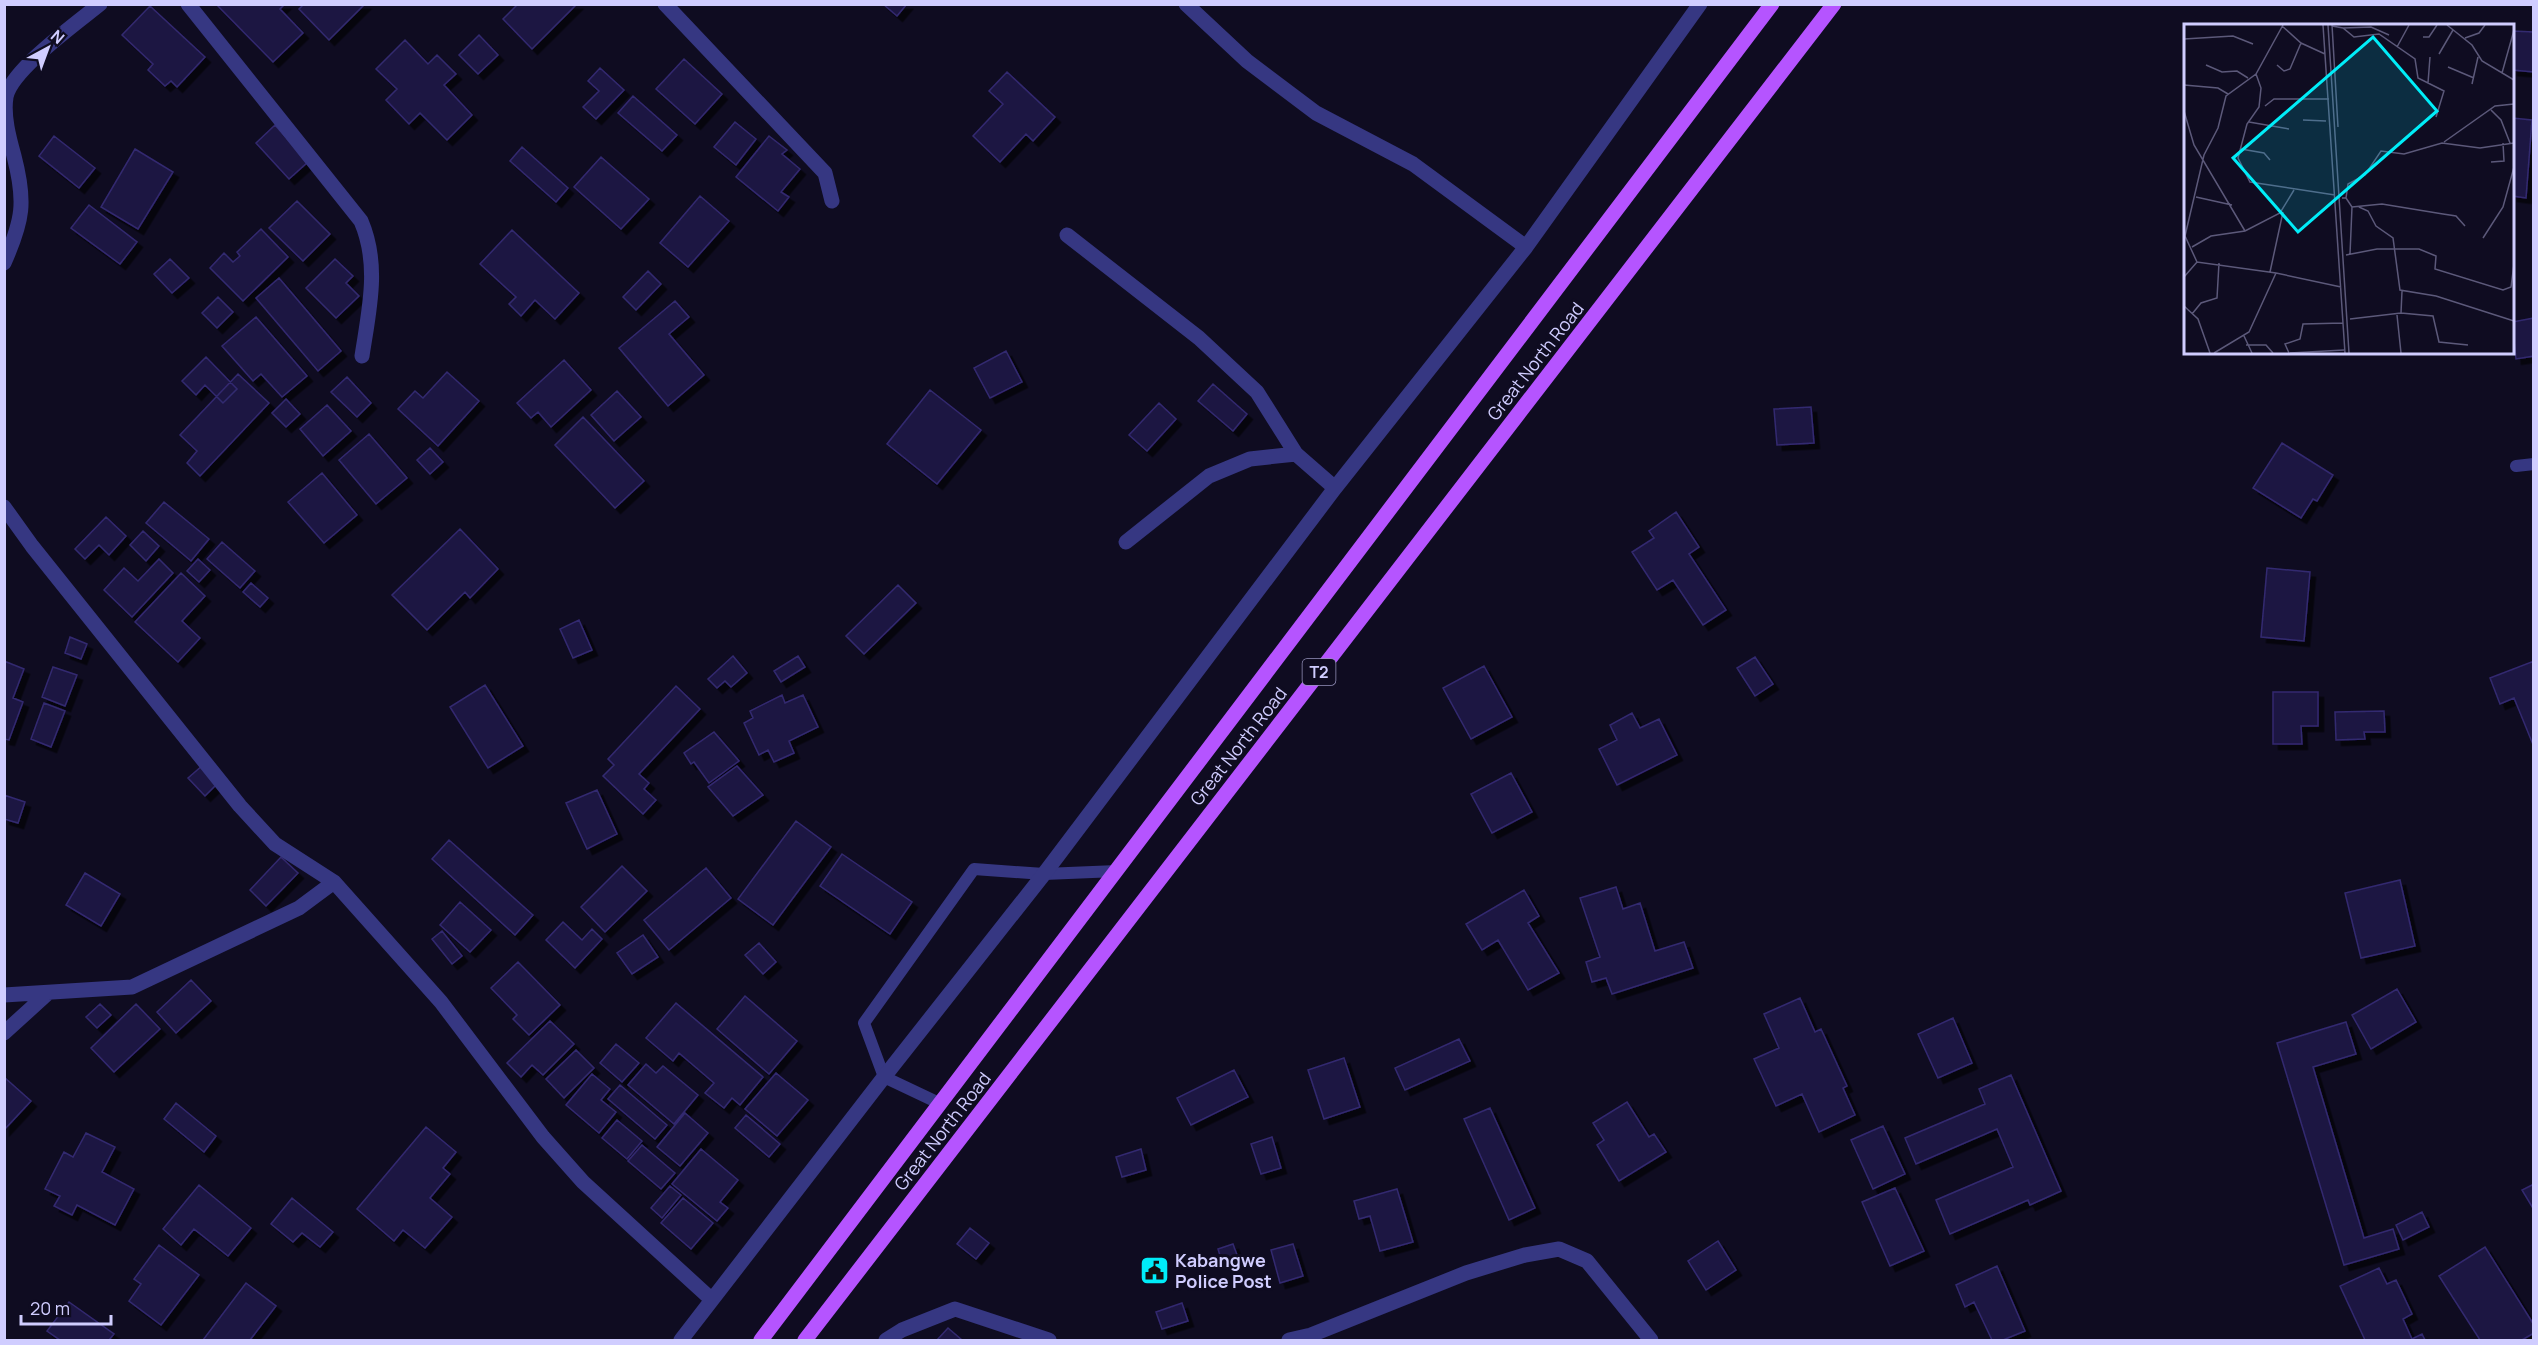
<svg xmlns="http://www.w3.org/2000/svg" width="2538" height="1345" viewBox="0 0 2538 1345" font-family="Manrope,sans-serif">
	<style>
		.building { fill: #1e1843; stroke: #332970; stroke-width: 1.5; filter: url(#shadow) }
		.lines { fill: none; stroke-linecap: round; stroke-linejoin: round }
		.service { stroke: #363782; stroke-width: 12 }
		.minor { stroke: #363782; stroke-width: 15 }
		.primary { stroke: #b554ff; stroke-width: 15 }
		.labels { text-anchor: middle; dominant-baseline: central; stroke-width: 6; stroke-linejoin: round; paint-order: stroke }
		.shield { fill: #0f0c21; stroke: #9693bc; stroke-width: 1.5 }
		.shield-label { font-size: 16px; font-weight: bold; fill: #d0cdff }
		.street-label { font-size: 18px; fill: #d0cdff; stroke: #0f0c21 }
		.poi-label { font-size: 18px; font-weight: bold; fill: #d0cdff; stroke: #0f0c21; text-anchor: start }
		.inset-road { fill: none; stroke: #5c597a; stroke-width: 1.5 }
		.view { fill: #00edf8; fill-opacity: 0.15; stroke: #00edf8; stroke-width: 3 }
		.inset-edge { fill: none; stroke: #d0cdff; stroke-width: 3 }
	</style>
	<defs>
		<filter id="shadow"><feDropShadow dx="5.5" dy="5.5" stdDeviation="0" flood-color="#0009"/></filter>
	</defs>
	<rect width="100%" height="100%" fill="#0f0c21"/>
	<path class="building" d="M 216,4 L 285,4 L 280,9 L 303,33 L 273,62 Z
		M 304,4 L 365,4 L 329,40 L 299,9 Z
		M 518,4 L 577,4 L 532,49 L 503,19 Z
		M 883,4 L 907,4 L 897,16 Z
		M 150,6 L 205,57 L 177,87 L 171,81 L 165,86 L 148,70 L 153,64 L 122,35 Z
		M 2512,31 L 2534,32 L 2534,72 L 2512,70 Z
		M 479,35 L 498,55 L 478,74 L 459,55 Z
		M 405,40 L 428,64 L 437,55 L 456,74 L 444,85 L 472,115 L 447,140 L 420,113 L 409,124 L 386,100 L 397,89 L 376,69 Z
		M 684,59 L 722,94 L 695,124 L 656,89 Z
		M 600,68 L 624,90 L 596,119 L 583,107 L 599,91 L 588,81 Z
		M 1007,72 L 1055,117 L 1033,141 L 1026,134 L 1000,162 L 973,136 L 1003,104 L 989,91 Z
		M 633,96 L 677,135 L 662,151 L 618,113 Z
		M 2512,118 L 2532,120 L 2526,198 L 2512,196 Z
		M 735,122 L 756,139 L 736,165 L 714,147 Z
		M 275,125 L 308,162 L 289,179 L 256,143 Z
		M 54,136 L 95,168 L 79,188 L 39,156 Z
		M 769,136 L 787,150 L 782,154 L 800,169 L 781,192 L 789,197 L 778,211 L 736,177 Z
		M 522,147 L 568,188 L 556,202 L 510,161 Z
		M 135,149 L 173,172 L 138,229 L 101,207 Z
		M 601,157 L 649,199 L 621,229 L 574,187 Z
		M 700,196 L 729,221 L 688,267 L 660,243 Z
		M 297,201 L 330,234 L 303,261 L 269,228 Z
		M 89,205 L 137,242 L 120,264 L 71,228 Z
		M 261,229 L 288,257 L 243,301 L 210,268 L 224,253 L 233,262 L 240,256 L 237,252 Z
		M 512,230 L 579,293 L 555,319 L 535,300 L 521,316 L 509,304 L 516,297 L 480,264 Z
		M 170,259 L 189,278 L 172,293 L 154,274 Z
		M 335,259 L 353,276 L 346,283 L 359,296 L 336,318 L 306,288 Z
		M 648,271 L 661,284 L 636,310 L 623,297 Z
		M 279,278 L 341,351 L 318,371 L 256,298 Z
		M 218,297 L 233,312 L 217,328 L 202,313 Z
		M 675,301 L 689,317 L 669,334 L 704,375 L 668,406 L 619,348 Z
		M 256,317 L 307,376 L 282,397 L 261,374 L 253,381 L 222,346 Z
		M 2534,318 L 2534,356 L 2516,359 L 2512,322 Z
		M 1006,351 L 1022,382 L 990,398 L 974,368 Z
		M 206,357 L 237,389 L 223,403 L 205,385 L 196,395 L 182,381 Z
		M 564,360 L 591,390 L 551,427 L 538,412 L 531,418 L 517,403 Z
		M 447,372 L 479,401 L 438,446 L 398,409 L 415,391 L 423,398 Z
		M 238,374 L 269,403 L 200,476 L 187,463 L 197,451 L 180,435 Z
		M 347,377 L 371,403 L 357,417 L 331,392 Z
		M 1213,384 L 1247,414 L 1233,431 L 1198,401 Z
		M 930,390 L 981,430 L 937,484 L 887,444 Z
		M 617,391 L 641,417 L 614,441 L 591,415 Z
		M 286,399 L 300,414 L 286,427 L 272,413 Z
		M 1159,403 L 1176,419 L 1147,451 L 1129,435 Z
		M 327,405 L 351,431 L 323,456 L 300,429 Z
		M 1811,407 L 1814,443 L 1777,445 L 1774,409 Z
		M 583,417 L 644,481 L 615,508 L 555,445 Z
		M 369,434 L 407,478 L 376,504 L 339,460 Z
		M 2282,443 L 2333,475 L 2317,501 L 2313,499 L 2301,518 L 2253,488 Z
		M 430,448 L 443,462 L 430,474 L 417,460 Z
		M 322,473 L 357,515 L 324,543 L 288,502 Z
		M 164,502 L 209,539 L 191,561 L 146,523 Z
		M 1676,512 L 1699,547 L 1689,554 L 1726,610 L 1703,625 L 1673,580 L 1657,590 L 1632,552 L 1654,538 L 1649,531 Z
		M 106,517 L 126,536 L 109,555 L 99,545 L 85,559 L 75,549 Z
		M 460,529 L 498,569 L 470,598 L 465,592 L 427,630 L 392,595 Z
		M 143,531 L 159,546 L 146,561 L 130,545 Z
		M 222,542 L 255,571 L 240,588 L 207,559 Z
		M 159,559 L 173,573 L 132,617 L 104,590 L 124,568 L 138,581 Z
		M 198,559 L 210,570 L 199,582 L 187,571 Z
		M 2267,568 L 2310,572 L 2304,641 L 2261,637 Z
		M 181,573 L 205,596 L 182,621 L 200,638 L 178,662 L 135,622 Z
		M 251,583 L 268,598 L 260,607 L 243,592 Z
		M 898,585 L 916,603 L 864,654 L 846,636 Z
		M 579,620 L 592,650 L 573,658 L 560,629 Z
		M 70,637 L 87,644 L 81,659 L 65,653 Z
		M 733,656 L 747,673 L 731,687 L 725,681 L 717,688 L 708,679 Z
		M 798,656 L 805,667 L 781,682 L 774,671 Z
		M 1755,657 L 1773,684 L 1755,696 L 1737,668 Z
		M 4,661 L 24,669 L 13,698 L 23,702 L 9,740 L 4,739 Z
		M 2534,661 L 2534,747 L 2514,698 L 2500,704 L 2490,678 Z
		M 1484,666 L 1512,717 L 1471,739 L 1443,688 Z
		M 53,667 L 77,675 L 65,706 L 42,697 Z
		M 485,685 L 523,746 L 488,768 L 450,707 Z
		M 676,686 L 700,709 L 639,774 L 649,783 L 644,789 L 656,800 L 643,814 L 603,776 L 614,765 L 608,759 Z
		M 2273,692 L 2318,692 L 2318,726 L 2301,726 L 2302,744 L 2273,744 Z
		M 782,695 L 785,703 L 803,695 L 818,727 L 789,741 L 794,753 L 774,762 L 768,750 L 759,755 L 744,723 L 753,718 L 750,711 Z
		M 44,703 L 65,711 L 51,747 L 31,739 Z
		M 2384,711 L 2385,732 L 2364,732 L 2365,739 L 2336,740 L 2335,712 Z
		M 1632,713 L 1640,728 L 1659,719 L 1677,755 L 1617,785 L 1599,749 L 1617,740 L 1610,725 Z
		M 714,732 L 739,761 L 709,783 L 694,762 L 691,764 L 684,753 Z
		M 203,765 L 219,782 L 205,796 L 188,778 Z
		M 737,766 L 763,795 L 733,816 L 708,787 Z
		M 1511,773 L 1532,812 L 1492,833 L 1471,794 Z
		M 597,790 L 617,834 L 587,849 L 566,803 Z
		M 4,795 L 25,802 L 18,823 L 4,819 Z
		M 796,821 L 831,847 L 773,925 L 738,899 Z
		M 449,840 L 533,915 L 515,935 L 432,859 Z
		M 842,854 L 912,902 L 890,934 L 820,886 Z
		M 281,857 L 298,873 L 266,906 L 250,890 Z
		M 622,866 L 647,891 L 605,932 L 581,907 Z
		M 706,868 L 731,898 L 669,950 L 644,920 Z
		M 85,873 L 120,894 L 101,926 L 66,905 Z
		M 2400,880 L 2415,946 L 2361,958 L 2345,893 Z
		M 1616,887 L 1623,909 L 1640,903 L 1655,951 L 1684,942 L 1693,968 L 1612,994 L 1606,978 L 1592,982 L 1586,962 L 1600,957 L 1580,898 Z
		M 1524,890 L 1539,916 L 1528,923 L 1559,973 L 1528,990 L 1498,940 L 1482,950 L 1466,924 Z
		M 460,902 L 491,930 L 470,952 L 440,925 Z
		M 563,922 L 582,940 L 592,929 L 602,939 L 575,968 L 546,940 Z
		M 442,931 L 462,956 L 452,964 L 432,939 Z
		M 643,935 L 658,957 L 632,974 L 617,953 Z
		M 759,943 L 776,962 L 763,974 L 745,955 Z
		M 518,962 L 560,1005 L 529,1035 L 513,1019 L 517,1015 L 491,988 Z
		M 191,980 L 211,1001 L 176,1033 L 157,1012 Z
		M 2397,989 L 2416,1022 L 2371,1049 L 2352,1015 Z
		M 745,996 L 797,1041 L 769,1074 L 717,1029 Z
		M 1800,998 L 1815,1032 L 1821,1029 L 1847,1086 L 1843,1088 L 1855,1115 L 1819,1132 L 1802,1094 L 1776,1106 L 1754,1059 L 1779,1048 L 1764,1014 Z
		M 676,1003 L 763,1077 L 740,1105 L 732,1098 L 724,1108 L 705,1093 L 714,1083 L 679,1053 L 673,1061 L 646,1038 Z
		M 100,1004 L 111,1015 L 97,1028 L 86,1017 Z
		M 136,1004 L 160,1029 L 114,1072 L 91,1048 Z
		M 1953,1018 L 1972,1063 L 1938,1078 L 1918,1034 Z
		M 550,1021 L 574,1044 L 543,1075 L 532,1065 L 521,1077 L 507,1063 Z
		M 2346,1022 L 2356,1054 L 2313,1067 L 2364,1238 L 2393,1229 L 2399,1249 L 2344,1265 L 2277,1043 Z
		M 1459,1039 L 1470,1061 L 1405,1090 L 1395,1068 Z
		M 616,1044 L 639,1063 L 622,1082 L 600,1063 Z
		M 576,1050 L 594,1068 L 564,1098 L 546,1079 Z
		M 1344,1058 L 1360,1107 L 1324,1119 L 1308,1070 Z
		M 646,1064 L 656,1073 L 663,1066 L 698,1095 L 674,1124 L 628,1085 Z
		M 1234,1070 L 1248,1097 L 1191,1125 L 1177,1098 Z
		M 776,1073 L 808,1100 L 777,1136 L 745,1109 Z
		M 592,1074 L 610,1089 L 601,1100 L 616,1112 L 599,1133 L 566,1105 Z
		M 2011,1075 L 2061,1191 L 2030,1205 L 2028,1200 L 1950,1234 L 1936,1200 L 2013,1167 L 1997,1129 L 1916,1164 L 1905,1138 L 1985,1104 L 1979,1089 Z
		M 4,1077 L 31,1101 L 4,1130 Z
		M 620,1085 L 667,1125 L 655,1139 L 608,1099 Z
		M 1627,1102 L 1649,1137 L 1654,1134 L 1666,1152 L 1619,1181 L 1597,1145 L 1604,1140 L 1593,1123 Z
		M 176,1103 L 216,1136 L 204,1152 L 164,1119 Z
		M 1490,1108 L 1535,1208 L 1509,1220 L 1464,1119 Z
		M 685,1113 L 708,1133 L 680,1166 L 657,1147 Z
		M 746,1115 L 780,1144 L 769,1157 L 735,1128 Z
		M 617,1120 L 642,1141 L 627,1159 L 602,1138 Z
		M 1883,1126 L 1905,1174 L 1873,1189 L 1851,1140 Z
		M 426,1127 L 456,1152 L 443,1168 L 450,1174 L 430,1198 L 452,1217 L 425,1248 L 403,1230 L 394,1241 L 357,1209 Z
		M 86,1133 L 115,1147 L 102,1172 L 134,1189 L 115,1225 L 77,1205 L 72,1215 L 54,1206 L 60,1196 L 45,1189 L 64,1152 L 73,1157 Z
		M 1272,1137 L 1281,1168 L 1261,1174 L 1251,1144 Z
		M 642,1145 L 675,1173 L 661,1189 L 628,1161 Z
		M 701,1149 L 738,1180 L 720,1202 L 728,1208 L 717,1221 L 672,1184 Z
		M 1141,1149 L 1146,1170 L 1122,1177 L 1116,1157 Z
		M 2534,1184 L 2534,1210 L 2522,1190 Z
		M 199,1185 L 251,1228 L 228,1256 L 194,1229 L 181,1245 L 163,1229 Z
		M 670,1186 L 681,1195 L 662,1218 L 651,1208 Z
		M 1895,1188 L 1924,1251 L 1890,1266 L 1862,1202 Z
		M 1397,1189 L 1413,1242 L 1380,1251 L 1370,1216 L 1359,1219 L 1354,1201 Z
		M 292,1198 L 333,1232 L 320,1247 L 302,1233 L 293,1242 L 271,1224 Z
		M 683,1198 L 713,1223 L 691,1249 L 661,1223 Z
		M 2422,1212 L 2429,1227 L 2403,1240 L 2396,1225 Z
		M 970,1228 L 989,1243 L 976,1259 L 957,1244 Z
		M 1718,1241 L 1736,1270 L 1706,1290 L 1688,1261 Z
		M 1233,1244 L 1237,1255 L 1221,1259 L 1218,1249 Z
		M 1293,1244 L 1303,1276 L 1280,1283 L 1271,1250 Z
		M 159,1245 L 199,1275 L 161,1325 L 129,1301 L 141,1284 L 134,1279 Z
		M 2485,1247 L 2534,1325 L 2534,1333 L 2522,1340 L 2480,1340 L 2439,1276 Z
		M 1997,1266 L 2025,1331 L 2003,1340 L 1992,1340 L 1974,1302 L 1965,1307 L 1956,1285 Z
		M 2379,1268 L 2387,1284 L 2396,1280 L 2412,1314 L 2403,1319 L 2412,1339 L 2422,1334 L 2425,1340 L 2365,1340 L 2340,1286 Z
		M 246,1283 L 276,1306 L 250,1340 L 203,1340 Z
		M 69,1302 L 114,1334 L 109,1340 L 60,1340 L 47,1331 Z
		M 1182,1303 L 1188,1321 L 1162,1329 L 1156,1312 Z
		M 948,1328 L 962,1340 L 937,1340 Z"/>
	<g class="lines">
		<path class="service" d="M 2516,466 L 2534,464
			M 941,1104 L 884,1077 L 864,1023 L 974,869 L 1044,874 L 1117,871"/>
		<path class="minor" d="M 188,4 L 361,221 C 380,265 369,310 362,356
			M 665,4 L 825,173 L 832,201
			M 1186,4 L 1247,61 L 1316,113 L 1413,164 L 1526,247
			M 1067,235 L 1199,338 L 1257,392 L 1296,454
			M 4,263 C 23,220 26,202 14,156 C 9,138 3,116 6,97 C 11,70 78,22 100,4
			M 4,507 L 32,546 L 240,806 L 275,844 L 334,882 L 441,1002 L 543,1137 L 583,1182 L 711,1299
			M 1126,542 L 1209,476 L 1250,459 L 1296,454 L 1335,488
			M 4,995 L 132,987 L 299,908 L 334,882
			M 4,1033 L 48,993
			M 681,1340 L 884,1077 L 1044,874 L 1335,488 L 1526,247 L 1700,4
			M 886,1340 L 902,1330 L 955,1309 L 1049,1340
			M 1289,1340 L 1311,1335 L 1466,1273 L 1525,1255 L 1559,1249 L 1587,1261 L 1651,1340"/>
		<path class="primary" d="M 761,1340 L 1772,4
			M 805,1340 L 1834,4"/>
	</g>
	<defs>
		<symbol id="civic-square" viewBox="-11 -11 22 22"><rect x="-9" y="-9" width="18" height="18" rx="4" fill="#00edf8" stroke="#0f0c21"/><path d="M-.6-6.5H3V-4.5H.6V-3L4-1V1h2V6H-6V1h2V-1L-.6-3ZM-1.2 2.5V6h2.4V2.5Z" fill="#111"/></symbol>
	</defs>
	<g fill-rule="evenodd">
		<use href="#civic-square" x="1138" y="1254" width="33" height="33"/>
	</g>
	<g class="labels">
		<rect class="shield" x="1302.5" y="659" width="33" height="26" rx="4.5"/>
		<g class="shield-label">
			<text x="1319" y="672">T2</text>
		</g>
		<g class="street-label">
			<text transform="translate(1535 361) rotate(-52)">Great North Road</text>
			<text transform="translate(1238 746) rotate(-52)">Great North Road</text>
			<text transform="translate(942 1131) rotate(-52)">Great North Road</text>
		</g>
		<g class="poi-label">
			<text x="1175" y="1260">Kabangwe<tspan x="1175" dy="21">Police Post</tspan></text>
		</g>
	</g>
	<g transform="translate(2184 24)">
		<rect width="330" height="330" fill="#0f0c21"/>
		<path class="inset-road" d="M 139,1 L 161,329M 144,1 L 165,329M 148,1 L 154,103M 263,1 L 288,21 L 298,37 L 330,56M 98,2 L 117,19 L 141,30M 148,2 L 159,4 L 170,13 L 195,10 L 231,35 L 234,54 L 260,67 L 252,93M 159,4 L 187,3 L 205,11M 239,13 L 245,13 L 253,1M 281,14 L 295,9 L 301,1M 0,15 L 49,12 L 69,20M 213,23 L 225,1M 255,30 L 269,6M 22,41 L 38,48 L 53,47 L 64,54M 93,41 L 100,47 L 106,45 L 117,19M 264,43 L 290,54M 318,49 L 330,6M 72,50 L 77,64 L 75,83 L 63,100 L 54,134 L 66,158 L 151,171M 244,59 L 246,33M 288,60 L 294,33M 0,61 L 34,64 L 44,70M 81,82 L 90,75 L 145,75M 307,86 L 317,96 L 326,119M 0,87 L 10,121 L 61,207M 119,96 L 142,97M 65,98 L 105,105M 260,118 L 311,82 L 330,80M 57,125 L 80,129 L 86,136M 307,138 L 320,137 L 319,119M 12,173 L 48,181M 158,174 L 162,174 L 164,160 L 181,151 L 197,127 L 220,130 L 258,119 L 296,124 L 330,119M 162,174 L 168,183 L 166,230M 168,183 L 198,180 L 259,190 L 272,192 L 281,202M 175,183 L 184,187 L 192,202 L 209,214 L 216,266 L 252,272 L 330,297M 299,214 L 319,183 L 330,143M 8,223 L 27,212 L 61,207 L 96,189 L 110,166M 162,231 L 193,225 L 235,225 L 252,232 L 251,245 L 319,266 L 327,263 L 330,240M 13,238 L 1,212 L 20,131 L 34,104 L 42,72 L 72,50 L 99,1M 86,248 L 99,188M 0,253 L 13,238 L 92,249 L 157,263M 0,282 L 14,295 L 26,329M 217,289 L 218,267M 8,290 L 17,279 L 33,274 L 35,239M 213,291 L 217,329M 166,295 L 217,289 L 249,292 L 255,318 L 284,321M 60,312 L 68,329M 62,321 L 82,321 L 89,329M 30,329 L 65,308 L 92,249M 105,329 L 101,320 L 116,315 L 119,300 L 159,299M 106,329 L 160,326"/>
		<path class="view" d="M 189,13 L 253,87 L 114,208 L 49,134 Z"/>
		<rect width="330" height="330" class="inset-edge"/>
	</g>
	<rect width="2538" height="1345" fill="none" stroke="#d0cdff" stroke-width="12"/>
	<g transform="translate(48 48) rotate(41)" stroke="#0f0c21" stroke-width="4.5" paint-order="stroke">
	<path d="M0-4.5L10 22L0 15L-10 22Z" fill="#d0cdff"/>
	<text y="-9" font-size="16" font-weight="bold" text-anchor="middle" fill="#d0cdff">N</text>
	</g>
	<path d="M21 1315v9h90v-9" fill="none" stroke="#d0cdff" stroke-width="3"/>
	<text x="30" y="1315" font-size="18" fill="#d0cdff" stroke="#0f0c21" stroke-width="4.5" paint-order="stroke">20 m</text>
</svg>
